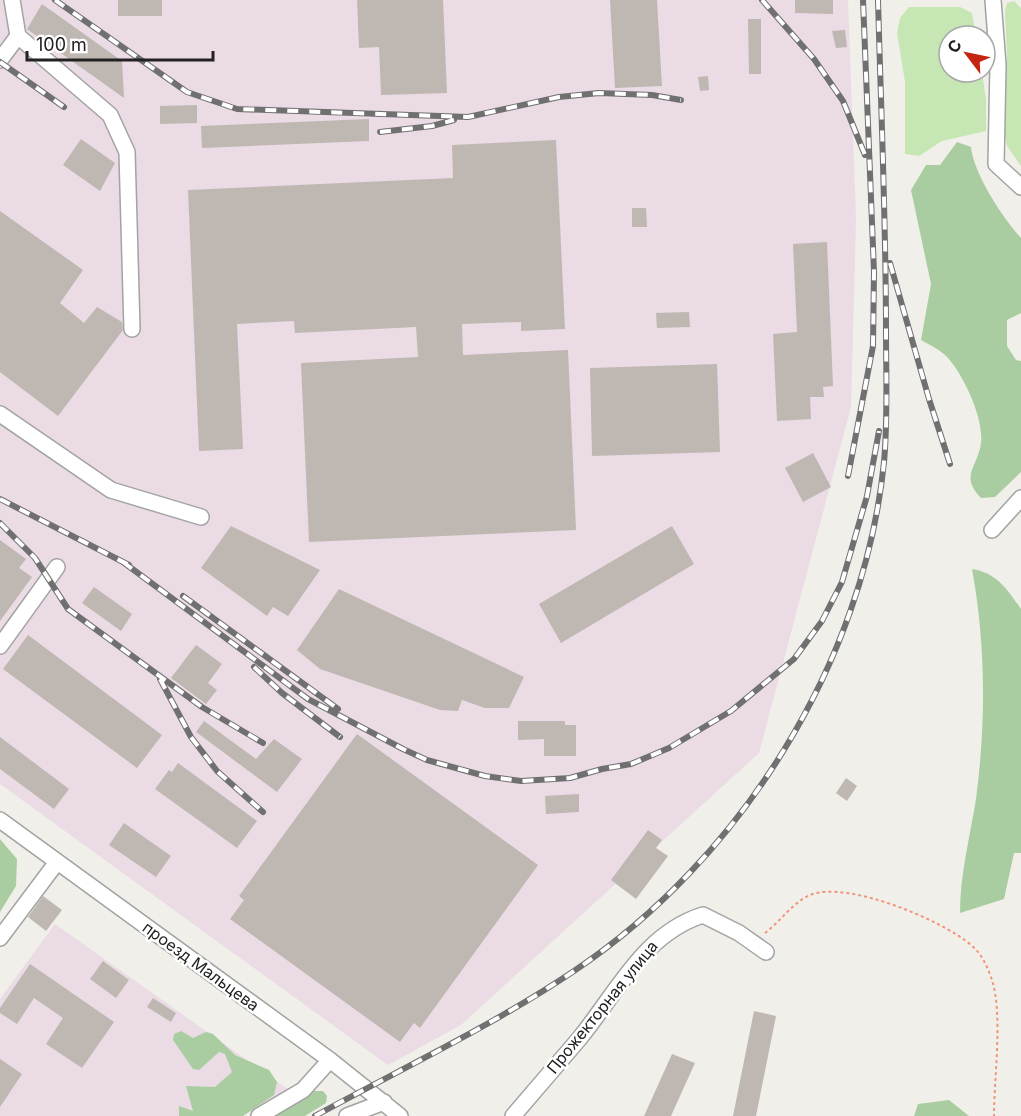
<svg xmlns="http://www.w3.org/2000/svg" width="1021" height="1116" viewBox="0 0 1021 1116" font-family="Inter,sans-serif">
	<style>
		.industrial { fill: #eadbe5 }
		.grass { fill: #c6e7b3 }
		.forest { fill: #a9cda1 }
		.building { fill: #bfb8b2 }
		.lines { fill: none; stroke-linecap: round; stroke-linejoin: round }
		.minor-casing { stroke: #a3a3a3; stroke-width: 18 }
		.path { stroke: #f1957a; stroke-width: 2; stroke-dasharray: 3 3; stroke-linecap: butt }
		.minor { stroke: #fff; stroke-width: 15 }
		.rail-casing { stroke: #707070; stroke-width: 6 }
		.rail { stroke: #fff; stroke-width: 4; stroke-dasharray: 11; stroke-linecap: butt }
		.labels { text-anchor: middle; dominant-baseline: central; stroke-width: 5; stroke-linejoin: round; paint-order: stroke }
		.street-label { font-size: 16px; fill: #222; stroke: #fff }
	</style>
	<rect width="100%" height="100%" fill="#f1efe9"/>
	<path class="industrial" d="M 0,0 L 848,0 L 856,218 L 851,407 L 759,753 L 461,1025 L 388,1065 L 0,784 Z
		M 55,924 L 289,1090 L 241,1116 L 0,1116 L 0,999 Z"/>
	<path class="grass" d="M 1014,1 L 1021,8 L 1021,166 L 1007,146 L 1004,131 L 1007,56 L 1005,11 L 1007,3 Z
		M 909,7 L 960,7 L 972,13 L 976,36 L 949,36 L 949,72 L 982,72 L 986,100 L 986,131 L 942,141 L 919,156 L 905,154 L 905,82 L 897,33 L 900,18 Z"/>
	<path class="forest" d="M 957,142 L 971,147 C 974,174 1002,217 1021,238 L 1021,313 L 1007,320 L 1007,346 L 1016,360 L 1021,361 L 1021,472 L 995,497 L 981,498 C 959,475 978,467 981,443 C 984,419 964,376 948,358 C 942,351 930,345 921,340 L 931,284 L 911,190 L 926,165 L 940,165 Z
		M 972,569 C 997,573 1007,589 1021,609 L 1021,853 L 1014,853 L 1004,899 L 960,913 C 960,874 970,837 976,799 C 986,723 986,645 972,569 Z
		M 0,839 L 17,859 L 16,886 L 0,912 Z
		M 181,1031 L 193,1038 L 206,1032 L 213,1034 L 235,1055 L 269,1070 L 277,1082 L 274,1095 L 243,1116 L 179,1116 L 179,1106 L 193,1111 L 186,1086 L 215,1087 L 232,1072 L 225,1054 L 219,1052 L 199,1070 L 193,1069 L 173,1040 L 174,1034 Z
		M 309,1091 L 323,1091 L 327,1096 L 326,1103 L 305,1116 L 268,1116 Z
		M 949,1100 L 969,1116 L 914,1116 L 918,1104 Z"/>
	<path class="building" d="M 118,0 L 162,0 L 162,16 L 118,16 Z
		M 357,0 L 443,0 L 447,93 L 381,95 L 379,47 L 359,48 Z
		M 610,0 L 657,0 L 662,86 L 615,88 Z
		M 795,0 L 833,0 L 833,14 L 795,13 Z
		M 42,4 L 122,61 L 124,98 L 27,29 Z
		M 748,19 L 761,19 L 761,74 L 749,74 Z
		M 845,30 L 847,47 L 836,48 L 832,31 Z
		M 708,76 L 709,90 L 700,91 L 698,77 Z
		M 197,105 L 197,123 L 160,124 L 160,106 Z
		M 369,119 L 369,141 L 202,148 L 201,126 Z
		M 81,139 L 115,163 L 100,191 L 63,165 Z
		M 556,140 L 565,329 L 521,331 L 521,322 L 462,324 L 463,355 L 568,350 L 576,530 L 309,542 L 301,363 L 418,357 L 416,327 L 295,333 L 294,321 L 237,324 L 243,449 L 199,451 L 188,190 L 453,178 L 452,145 Z
		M 632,208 L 646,208 L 647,227 L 632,227 Z
		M 0,211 L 83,270 L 60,303 L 84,323 L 97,307 L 122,322 L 123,330 L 58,416 L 0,372 Z
		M 827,242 L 833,386 L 823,387 L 824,397 L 810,397 L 811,419 L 777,421 L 773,334 L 797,332 L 793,244 Z
		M 689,312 L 690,327 L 657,328 L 656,313 Z
		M 717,364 L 720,452 L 592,456 L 590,368 Z
		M 813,453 L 831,487 L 803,502 L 785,468 Z
		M 231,526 L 320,570 L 288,616 L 273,607 L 267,616 L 201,568 Z
		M 672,526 L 694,564 L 561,643 L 539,604 Z
		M 0,540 L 26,559 L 19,568 L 32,577 L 0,621 Z
		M 94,587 L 132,614 L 121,631 L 82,603 Z
		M 339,589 L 524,677 L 509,708 L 485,708 L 462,700 L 458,711 L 440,710 L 320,669 L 297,650 Z
		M 28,635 L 162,735 L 137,768 L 3,669 Z
		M 196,645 L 222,664 L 208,683 L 217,690 L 206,704 L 171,678 Z
		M 204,721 L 256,759 L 274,739 L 302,759 L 277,792 L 196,732 Z
		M 518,721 L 565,721 L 565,725 L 576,725 L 576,756 L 544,756 L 544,739 L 518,740 Z
		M 357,734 L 538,865 L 420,1028 L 414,1023 L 400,1042 L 230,919 L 244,900 L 239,896 Z
		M 0,737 L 69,789 L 54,809 L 0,769 Z
		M 178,763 L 257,821 L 237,848 L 155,789 L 169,770 L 172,772 Z
		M 846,778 L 857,786 L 847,801 L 836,793 Z
		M 579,794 L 579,812 L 546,814 L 545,796 Z
		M 124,823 L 171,856 L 156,877 L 109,845 Z
		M 648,830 L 662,840 L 656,848 L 668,856 L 636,899 L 611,880 Z
		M 43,896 L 62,910 L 46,931 L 28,917 Z
		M 103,961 L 129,980 L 116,998 L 90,979 Z
		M 30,964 L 114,1022 L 82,1068 L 46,1044 L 63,1018 L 34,998 L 17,1024 L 0,1013 L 0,1008 Z
		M 153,998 L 176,1013 L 171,1022 L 147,1007 Z
		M 754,1011 L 776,1016 L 756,1116 L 733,1116 Z
		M 672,1054 L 695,1063 L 671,1116 L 644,1116 Z
		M 0,1059 L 22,1074 L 0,1107 Z"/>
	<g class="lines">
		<defs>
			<path id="minor" d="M 993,0 L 998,65 L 996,164 L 1021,187
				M 18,36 L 110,115 L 127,152 L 132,329
				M 0,60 L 18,36 L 12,0
				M 0,414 L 111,490 L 201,517
				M 992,530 L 1021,498
				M 0,646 L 57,567
				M 0,820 L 330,1060 L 400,1116
				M 0,938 L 57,862
				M 259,1116 L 303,1090 L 330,1060
				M 347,1116 L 384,1102
				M 513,1116 C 535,1090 557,1065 579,1039 C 617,993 643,934 703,915 L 739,933 L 766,952"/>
		</defs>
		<use href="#minor" class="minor-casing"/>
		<path class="path" d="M 765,933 C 780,922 792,903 810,895 C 847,880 942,920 971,945 C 982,954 987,966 992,980 C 1003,1015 994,1077 994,1116"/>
		<use href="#minor" class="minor"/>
		<defs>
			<path id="rail" d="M 55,0 L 187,92 L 237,109 L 468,117 L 559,97 L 599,93 L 652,95 L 681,100
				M 762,0 L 814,59 L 843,101 L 865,155
				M 0,62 L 64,107
				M 380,132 L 432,126 L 454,120
				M 890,263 L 929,399 L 950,464
				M 848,476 L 873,346 L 874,272 L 863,0
				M 0,499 L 129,565
				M 0,523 L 35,558 L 68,609 L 202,707 L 263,743
				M 123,562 L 308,699 L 403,749 L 427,760 L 485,776 L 521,781 L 570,778 L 602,769 L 631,764 L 669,748 L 731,711 L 794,659 L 822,621 L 842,582 L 867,496 L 879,431
				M 183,596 L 338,709
				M 254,667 L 282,693 L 340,737
				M 160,679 L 191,737 L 217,771 L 263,812
				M 315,1116 C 401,1069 492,1026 574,971 C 740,860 864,663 884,462 C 888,419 886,375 886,331 C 886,221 881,110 878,0"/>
		</defs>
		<use href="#rail" class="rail-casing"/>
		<use href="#rail" class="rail"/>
	</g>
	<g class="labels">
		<g class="street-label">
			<text transform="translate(201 966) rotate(36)">проезд Мальцева</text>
			<text transform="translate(602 1007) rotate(-51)">Прожекторная улица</text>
		</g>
	</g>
	<g transform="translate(967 54) rotate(302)"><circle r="28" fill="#ffffff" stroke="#a7a7a7" stroke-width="1.5"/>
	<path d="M0-4.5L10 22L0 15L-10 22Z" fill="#c5240e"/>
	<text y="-9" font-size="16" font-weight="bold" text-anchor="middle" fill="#222222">С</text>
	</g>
	<path d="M27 51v9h186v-9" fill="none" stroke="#222222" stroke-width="3"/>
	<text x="36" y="51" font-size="18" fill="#222222" stroke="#ffffff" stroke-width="4.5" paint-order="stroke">100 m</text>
</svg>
